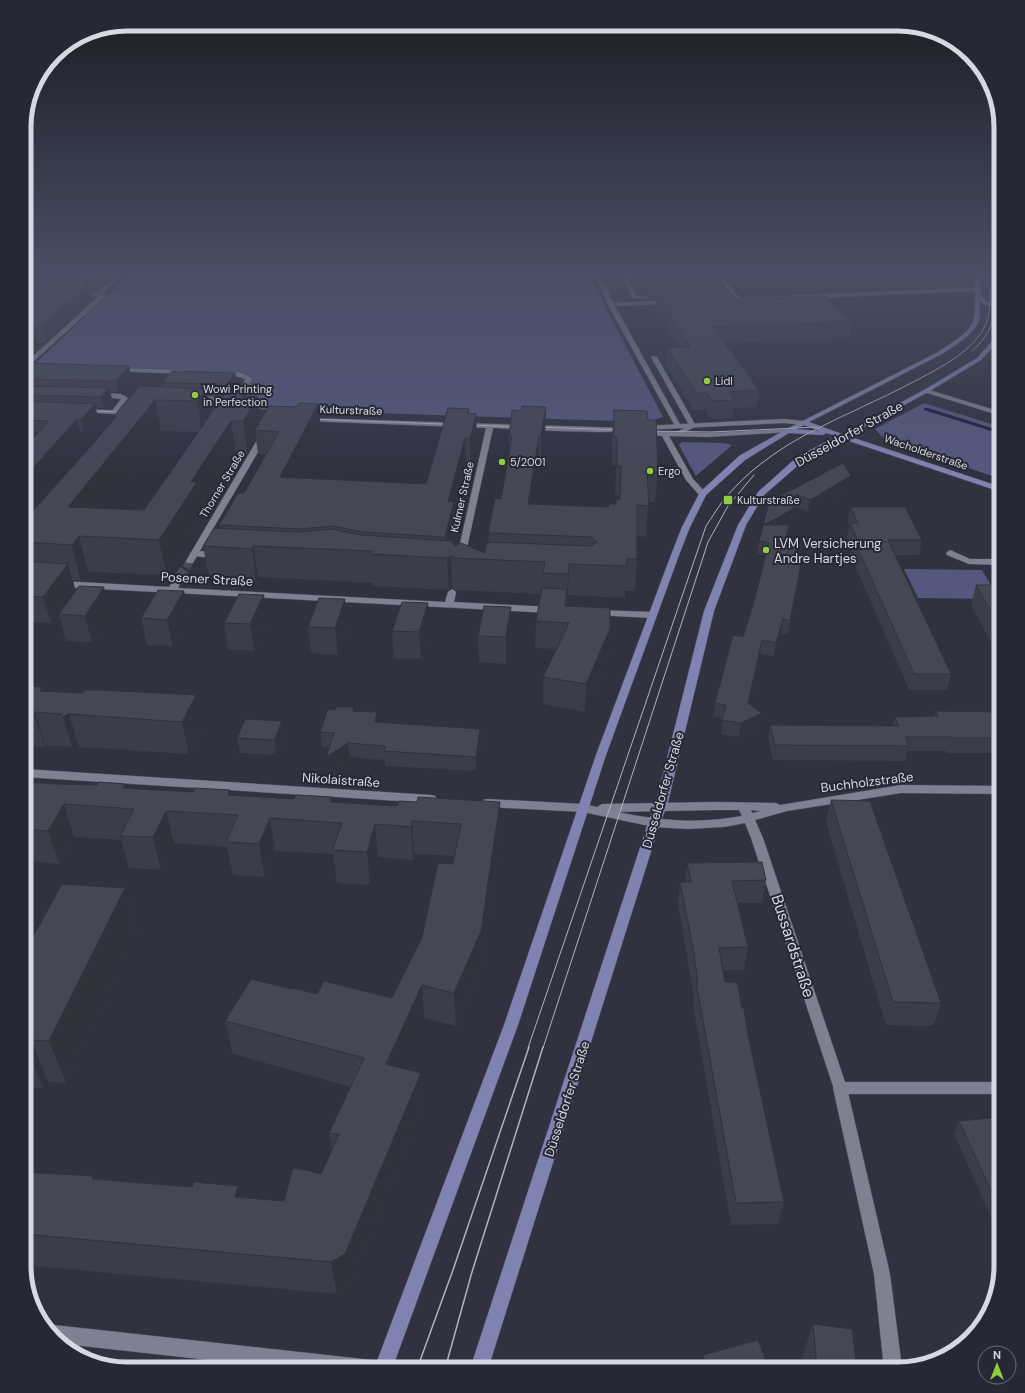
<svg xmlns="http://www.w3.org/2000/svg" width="1025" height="1393" viewBox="0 0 1025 1393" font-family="'DM Sans',sans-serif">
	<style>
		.green { fill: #55587e }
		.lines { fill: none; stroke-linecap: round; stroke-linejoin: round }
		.stream { fill: #1c1b41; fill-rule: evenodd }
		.street-tunnel-far1 { stroke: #4a4b58; stroke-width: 8; stroke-dasharray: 8 4; stroke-linecap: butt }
		.street-tunnel { stroke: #4a4b58; stroke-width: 10; stroke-dasharray: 10 5; stroke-linecap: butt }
		.lane-casing { stroke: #4e4f5a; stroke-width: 1 }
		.street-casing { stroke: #4e4f5a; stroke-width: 1 }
		.secondary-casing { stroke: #4e4f5a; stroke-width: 1 }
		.lane { fill: #7f8190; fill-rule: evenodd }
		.street { fill: #7f8190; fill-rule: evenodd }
		.secondary { fill: #8082b1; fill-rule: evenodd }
		.tram-far1 { stroke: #b2b3bd; stroke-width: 1 }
		.tram { stroke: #b2b3bd; stroke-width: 1.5 }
		.wall { fill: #3b3d49; fill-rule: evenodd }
		.shaded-wall { fill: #30323c }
		.building { fill: #454755; stroke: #30323c }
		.poi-dot { fill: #90cd41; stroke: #272835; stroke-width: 1.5 }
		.labels { text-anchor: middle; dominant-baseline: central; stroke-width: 4; stroke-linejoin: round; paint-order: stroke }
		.far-poi-label { font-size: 11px; fill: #d7d8e1; stroke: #272835; text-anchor: start }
		.far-street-label { font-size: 11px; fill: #d7d8e1; stroke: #272835 }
		.street-label { font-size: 13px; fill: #d7d8e1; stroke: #272835 }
		.poi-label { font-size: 13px; fill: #d7d8e1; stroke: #272835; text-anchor: start }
		.near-street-label { font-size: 16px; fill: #d7d8e1; stroke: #272835 }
		.rim { fill: none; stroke: #d7d8e1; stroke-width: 5 }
	</style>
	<rect width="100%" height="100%" fill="#313240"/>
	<path class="green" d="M 131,274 L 588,274 L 663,417 L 647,422 L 226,408 L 244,382 L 243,379 L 230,375 L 30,368 Z
		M 924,403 L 1001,427 L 1001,479 L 885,440 L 875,429 Z
		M 682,442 L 724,443 L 732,445 L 696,476 L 679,445 Z
		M 904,569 L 982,570 L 999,599 L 918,598 Z"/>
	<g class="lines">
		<path class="stream" d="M 924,408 L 928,408 L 1001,431 L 1001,434 L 924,410 Z"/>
		<path class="street-tunnel-far1" d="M 186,568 L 190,561"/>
		<path class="street-tunnel" d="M 179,578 L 186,567"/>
		<defs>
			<path id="lane" d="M 45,274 L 67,274 L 24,280 L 24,276 Z
				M 118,274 L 120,275 L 120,277 L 103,293 L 106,294 L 106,296 L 24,370 L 24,364 L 99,296 L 79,296 L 76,294 L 77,293 L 97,293 L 113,278 L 85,280 L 69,294 L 65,294 L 65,292 L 82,278 Z
				M 595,274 L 600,274 L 613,303 L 669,300 L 672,302 L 669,304 L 615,306 L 681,426 L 680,427 L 675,426 L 608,305 Z
				M 620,274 L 625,274 L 637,296 L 649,297 L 649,299 L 633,298 Z
				M 715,274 L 720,274 L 740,298 L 979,287 L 982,289 L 979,291 L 723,302 L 721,301 L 721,299 L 734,298 Z
				M 652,356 L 657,357 L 696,426 L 678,436 L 672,435 L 689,425 L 651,357 Z
				M 116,368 L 184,370 L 187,372 L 184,374 L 114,371 L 113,370 Z
				M 222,372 C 232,372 244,371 252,379 L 235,405 L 230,404 L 246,379 L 240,377 L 220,375 L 219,374 Z
				M 98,393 L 121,394 L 128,398 L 116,413 L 114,414 L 111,412 L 121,399 L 96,396 L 95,395 Z
				M 195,396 L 223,397 L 226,399 L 223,401 L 193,399 L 193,397 Z
				M 950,550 L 970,559 L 1001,559 L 1001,565 L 969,564 L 947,555 L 946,553 Z
				M 194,551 L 218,552 L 222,555 L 218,558 L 191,556 L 190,554 L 191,552 Z
				M 840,1082 L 845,1084 L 847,1088 L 890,1274 L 902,1368 L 884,1369 L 874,1274 L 833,1088 L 835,1084 Z"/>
			<path id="street" d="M 926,389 L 1001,412 L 1001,416 L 924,392 L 923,391 Z
				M 83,409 L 129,411 L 132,413 L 129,415 L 81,412 L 81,410 Z
				M 307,418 L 625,428 L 628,430 C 622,435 510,429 493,428 L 465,557 L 461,560 L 457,557 L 486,428 L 305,421 L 305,419 Z
				M 784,419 L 804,421 L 807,423 L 804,425 L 784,423 L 643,430 L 640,428 L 643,426 Z
				M 787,429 L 790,431 L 789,432 L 708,437 L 669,436 L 693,479 L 707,494 L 703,496 L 700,496 L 686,480 L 662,436 L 647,435 L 643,433 L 647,431 L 708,433 Z
				M 264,433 L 268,435 L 194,561 L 193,563 L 187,563 L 186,561 L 260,435 Z
				M 179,575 L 183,578 L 178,588 L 445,602 L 448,592 L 452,589 L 456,592 L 454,602 L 550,607 L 555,610 L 550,613 L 61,587 L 57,584 L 61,581 L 169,587 L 176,576 Z
				M 598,610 L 652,612 L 657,615 L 652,618 L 595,615 L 593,613 L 595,611 Z
				M 24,769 L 431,795 L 435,796 L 437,799 L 435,802 L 431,803 L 24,777 Z
				M 901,785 L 1001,786 L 1001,794 L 901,793 L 787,811 L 755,820 L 763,838 L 845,1082 L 1001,1082 L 1001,1094 L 840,1094 L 835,1092 L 751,838 L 745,823 L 724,827 L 688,829 L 654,827 L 583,812 L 487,807 L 483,806 L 481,803 L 483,800 L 487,799 L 583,804 L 597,807 L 602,804 L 715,802 L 776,803 L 780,805 ZM 715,810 L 739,810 L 742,816 C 698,824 661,821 618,812 ZM 751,810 L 761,811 L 752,813 Z
				M 54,1325 L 372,1360 L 378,1363 L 381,1369 L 291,1369 L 64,1344 L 48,1328 Z"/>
			<path id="secondary" d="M 975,274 L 981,274 L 980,294 L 988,303 L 1001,304 L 1001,308 L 984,305 L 980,300 C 979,306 980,313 979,320 C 976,333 953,347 942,354 L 809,422 L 842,434 L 924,390 L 977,358 L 993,340 L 998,329 L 1001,327 L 1001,336 L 999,341 L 981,360 L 928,392 L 848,436 L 1001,487 L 1001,492 L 843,439 L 803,461 L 764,495 L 746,525 L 714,611 L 667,806 L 660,823 L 488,1369 L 470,1369 L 648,823 L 655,806 L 704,611 L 738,525 L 758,492 L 797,457 L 837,436 L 826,433 L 823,435 L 789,433 L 745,460 L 706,495 L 690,527 L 679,555 L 606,755 L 518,1025 L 392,1369 L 374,1369 L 504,1025 L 596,755 L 671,555 L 682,527 L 700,492 L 739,456 L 785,430 L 938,352 C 949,344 968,335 973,321 C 976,314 975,284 975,274 ZM 804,425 L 820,431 L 796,429 Z"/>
		</defs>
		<use href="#lane" class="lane-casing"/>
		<use href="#street" class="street-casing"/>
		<use href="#secondary" class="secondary-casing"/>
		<use href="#lane" class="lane"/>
		<use href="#street" class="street"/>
		<use href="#secondary" class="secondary"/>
		<path class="tram-far1" d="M 972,351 C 990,335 996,319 995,295
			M 86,411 L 128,412
			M 310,419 L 521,427
			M 535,427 L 623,430
			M 645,431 L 711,432 L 817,427
			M 528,1048 L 706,526 C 713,516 719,505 727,496 C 748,471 776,451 805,435 C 842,415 882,399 919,379 C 941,367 967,354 981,333 C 993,315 990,294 989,274
			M 543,1048 L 708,542 L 728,506 L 754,475"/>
		<path class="tram" d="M 417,1369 L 453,1270 L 529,1047
			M 445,1369 L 472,1272 L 543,1047"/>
	</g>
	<path class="wall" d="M 24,274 L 42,274 L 44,280 L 40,283 L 90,284 L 93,299 L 46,342 L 37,342 L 39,349 L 24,363 L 129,366 L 131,377 L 118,392 L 110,392 L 112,399 L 104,408 L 96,408 L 97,415 L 84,431 L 39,432 L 24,432 ZM 28,287 L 32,287 L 28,290 Z
		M 635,274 L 716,274 L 715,275 L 723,279 L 722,289 L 736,299 L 851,322 L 849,338 L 724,343 L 759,390 L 757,407 L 734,408 L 733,418 L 710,419 L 705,410 L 694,410 L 666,365 L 668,348 L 679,348 L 669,331 L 669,326 L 656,307 L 656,300 L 651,300 L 650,296 L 648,295 Z
		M 235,373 L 237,384 L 231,392 L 246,393 L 247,397 L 258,397 L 261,420 L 321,427 L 295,478 L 426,484 L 469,409 L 469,413 L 477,437 L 471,462 L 466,462 L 454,508 L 455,527 L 451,542 L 455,546 L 485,553 L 489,542 L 488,533 L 501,499 L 509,456 L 509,435 L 521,411 L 546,407 L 545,435 L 541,465 L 538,465 L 532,504 L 608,507 L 616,504 L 619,499 L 619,495 L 615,495 L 616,465 L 612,465 L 612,437 L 614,410 L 648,420 L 658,472 L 655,502 L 648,502 L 646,537 L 637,536 L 637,559 L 635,591 L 625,591 L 625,598 L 568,595 L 567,606 L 610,629 L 608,656 L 585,712 L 543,704 L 543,677 L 557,649 L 535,648 L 536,621 L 540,594 L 456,590 L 452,588 L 449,590 L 373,586 L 373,583 L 258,577 L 256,580 L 209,578 L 203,546 L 220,528 L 219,525 L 244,493 L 266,454 L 258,454 L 256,439 L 248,454 L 236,453 L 201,510 L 203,517 L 167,575 L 88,572 L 81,581 L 73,580 L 75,589 L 51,623 L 26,622 L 24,624 L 24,521 L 91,446 L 114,419 L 113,417 L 163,387 L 162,383 ZM 208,395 L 224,396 L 211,414 ZM 161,431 L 198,432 L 144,510 L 102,508 Z
		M 848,488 L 808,512 L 794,506 L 791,521 L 784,525 L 789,525 L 786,544 L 797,546 L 794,563 L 801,564 L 788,634 L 781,633 L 774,656 L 760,654 L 749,704 L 762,713 L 759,727 L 739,737 L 721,734 L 723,718 L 713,717 L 715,703 L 743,637 L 753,605 L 766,555 L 757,554 L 759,541 L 780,496 Z
		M 850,507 L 922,540 L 919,555 L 895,555 L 951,674 L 947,690 L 909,690 L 855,565 L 856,559 L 847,538 L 849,525 L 848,521 Z
		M 976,585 L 1001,585 L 1001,661 L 971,605 Z
		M 184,591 L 189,617 L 173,646 L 147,645 L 141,618 Z
		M 511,607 L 511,633 L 506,664 L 479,662 L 478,636 Z
		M 111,613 L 92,642 L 66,641 L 59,614 Z
		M 268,621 L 255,651 L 228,649 L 224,623 Z
		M 348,625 L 338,655 L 311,653 L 308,627 Z
		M 429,629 L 421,659 L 394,658 L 392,631 Z
		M 24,686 L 42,687 L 43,691 L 83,693 L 202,728 L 189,754 L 79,747 L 73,750 L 71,747 L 45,745 L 45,747 L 24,745 Z
		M 355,711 L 378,722 L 480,729 L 481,744 L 476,771 L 385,766 L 385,760 L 350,757 L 328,772 L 330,747 L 322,747 L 320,732 Z
		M 936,711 L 1001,712 L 1001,753 L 947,753 L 947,751 L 907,751 L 905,761 L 773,760 L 768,739 L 770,725 L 893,726 L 895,717 L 934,716 Z
		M 282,721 L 284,735 L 276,755 L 240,753 L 237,738 Z
		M 24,777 L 32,782 L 397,806 L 417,802 L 500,802 L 500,835 L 481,965 L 456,1026 L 424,1018 L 402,1068 L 421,1073 L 423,1106 L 350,1286 L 337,1294 L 24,1265 L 24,1172 L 192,1187 L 238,1186 L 241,1197 L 284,1201 L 321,1174 L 332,1150 L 329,1133 L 351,1087 L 233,1054 L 225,1021 L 292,989 L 317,994 L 392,998 L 422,937 L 453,864 L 454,856 L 414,854 L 413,860 L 378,857 L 370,885 L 337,883 L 333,854 L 275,851 L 265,877 L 233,875 L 227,847 L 174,843 L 161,870 L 129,868 L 121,840 L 74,837 L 59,864 L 27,861 L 24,853 Z
		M 831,800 L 941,1003 L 933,1026 L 886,1025 L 826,822 Z
		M 687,863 L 766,880 L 762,903 L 737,903 L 748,947 L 744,970 L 723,970 L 725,982 L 748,1035 L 784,1202 L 778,1224 L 731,1225 L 693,1005 L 694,998 L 678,904 L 680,882 L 685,882 Z
		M 125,888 L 137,930 L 66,1083 L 48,1082 L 43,1088 L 24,1087 L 24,953 Z
		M 1001,1117 L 1001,1227 L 996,1228 L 954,1134 L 959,1121 Z
		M 981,1310 L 987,1318 L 970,1334 L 970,1331 Z
		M 813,1324 L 857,1369 L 800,1369 L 800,1364 Z
		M 703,1355 L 769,1369 L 700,1369 Z"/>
	<path class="shaded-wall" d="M 33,274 L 42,274 L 44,280 L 36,287 Z
		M 26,282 L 30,297 L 24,302 L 24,283 Z
		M 90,284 L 93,299 L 46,342 L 42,326 Z
		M 35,333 L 39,349 L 24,363 L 24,343 Z
		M 129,366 L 131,377 L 118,392 L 116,381 Z
		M 235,373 L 237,384 L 227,398 L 225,387 Z
		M 109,388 L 112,399 L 104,408 L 101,397 Z
		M 206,389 L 212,419 L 202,432 L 197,401 Z
		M 246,393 L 249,412 L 258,397 L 262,429 L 255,430 L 256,439 L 248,454 L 243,421 L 243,397 Z
		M 155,400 L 161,431 L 81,536 L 79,536 L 88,572 L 81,581 L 72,545 L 68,507 Z
		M 95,404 L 97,415 L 84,431 L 81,420 Z
		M 318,404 L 321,427 L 283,502 L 280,477 Z
		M 546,407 L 545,435 L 541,465 L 541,436 Z
		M 476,414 L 477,437 L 471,462 L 470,439 Z
		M 77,419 L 80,431 L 24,494 L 24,478 Z
		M 231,421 L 236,453 L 201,510 L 203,517 L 167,575 L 159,540 L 191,482 Z
		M 539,436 L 538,465 L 528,535 L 528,504 Z
		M 465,438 L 466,462 L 454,508 L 455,527 L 447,558 L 451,556 L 452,588 L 449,590 L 447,558 L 446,558 L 445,537 L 448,502 Z
		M 851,476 L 848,488 L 808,512 L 810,500 Z
		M 796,494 L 791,521 L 762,537 L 764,525 Z
		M 789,525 L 787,537 L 783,557 L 785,544 Z
		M 253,546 L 258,577 L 256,580 L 252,549 Z
		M 68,564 L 75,589 L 51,623 L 43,597 Z
		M 569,564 L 568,595 L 567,606 L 568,574 Z
		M 104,587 L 111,613 L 92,642 L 85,616 Z
		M 567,589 L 566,615 L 565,606 Z
		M 184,591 L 189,617 L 173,646 L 167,620 Z
		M 264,595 L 268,621 L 255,651 L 250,624 Z
		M 345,599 L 348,625 L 338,655 L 335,628 Z
		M 428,603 L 429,629 L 421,659 L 419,632 Z
		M 511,607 L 511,633 L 506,664 L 506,637 Z
		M 24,614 L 26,622 L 24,624 Z
		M 783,619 L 781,633 L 774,656 L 776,643 Z
		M 610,629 L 608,656 L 585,712 L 586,684 Z
		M 762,640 L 760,654 L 746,717 L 748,703 Z
		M 196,695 L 202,728 L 189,754 L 182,722 Z
		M 35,712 L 45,745 L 45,747 L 34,714 Z
		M 377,712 L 379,727 L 375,722 Z
		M 762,713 L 759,727 L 739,737 L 741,723 Z
		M 69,714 L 79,747 L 73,750 L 63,717 Z
		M 282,721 L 284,735 L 276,755 L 274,740 Z
		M 480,729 L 481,744 L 476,771 L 476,757 Z
		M 348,743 L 350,757 L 328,772 L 326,757 Z
		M 30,777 L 40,809 L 27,782 Z
		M 125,784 L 132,808 L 123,788 Z
		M 230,790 L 235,815 L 228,795 Z
		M 500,802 L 500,835 L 481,965 L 456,1026 L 454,993 Z
		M 64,804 L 74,837 L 59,864 L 48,831 Z
		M 166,811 L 174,843 L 161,870 L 153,837 Z
		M 270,818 L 275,851 L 265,877 L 259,844 Z
		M 412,821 L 414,854 L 413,860 L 411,827 Z
		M 375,824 L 378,857 L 370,885 L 367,852 Z
		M 125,888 L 137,930 L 66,1083 L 49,1041 Z
		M 422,985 L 424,1018 L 390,1097 L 386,1064 Z
		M 31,1040 L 48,1082 L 43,1088 L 26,1046 Z
		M 421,1073 L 423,1106 L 350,1286 L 337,1294 L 331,1262 Z
		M 238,1186 L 246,1219 L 235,1197 Z"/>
	<path class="building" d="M 648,274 L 715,274 L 723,279 L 652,282 L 651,278 L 649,277 Z
		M 37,283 L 90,284 L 42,326 L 24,326 L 24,292 Z
		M 727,289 L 736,299 L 826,296 L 851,322 L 713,327 L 759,390 L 729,392 L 735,400 L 712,401 L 707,393 L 696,393 L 668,348 L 690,347 L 670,315 L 673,315 L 657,292 Z
		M 24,333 L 35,333 L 24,343 Z
		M 24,363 L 129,366 L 116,381 L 24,379 Z
		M 172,371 L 235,373 L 225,387 L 221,384 L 162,383 Z
		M 24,386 L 109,388 L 101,397 L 24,395 Z
		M 140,386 L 206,389 L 197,401 L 155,400 L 68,507 L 144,510 L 226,392 L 246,393 L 243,397 L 258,397 L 243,421 L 231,421 L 191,482 L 197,482 L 159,540 L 79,536 L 72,545 L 24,542 L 24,533 L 29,527 L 24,527 L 24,521 L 91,446 L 116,417 L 113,417 Z
		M 24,401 L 95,404 L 81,420 L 77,419 L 24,478 L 24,448 L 49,421 L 24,420 Z
		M 299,403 L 318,404 L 280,477 L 426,484 L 448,408 L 469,409 L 468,413 L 476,414 L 470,439 L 465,438 L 448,502 L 454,502 L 445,537 L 362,532 L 333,526 L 299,529 L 219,525 L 238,493 L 244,493 L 279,432 L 255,430 L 269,406 L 296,407 Z
		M 522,406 L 546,407 L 541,436 L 539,436 L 528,504 L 609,507 L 609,504 L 616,504 L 616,499 L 620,499 L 621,466 L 617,466 L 617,437 L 614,437 L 614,410 L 647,411 L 648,420 L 656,420 L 658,472 L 647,472 L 649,506 L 637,505 L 637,559 L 627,559 L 627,566 L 569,564 L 568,574 L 543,573 L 545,562 L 455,558 L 451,556 L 447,558 L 371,554 L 372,551 L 253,546 L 252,549 L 203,546 L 214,528 L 298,532 L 332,529 L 361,535 L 451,541 L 455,546 L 461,543 L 485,553 L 487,542 L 591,546 L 597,542 L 592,537 L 488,533 L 495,498 L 501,499 L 512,436 L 509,435 L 512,410 L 521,411 Z
		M 843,463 L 851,476 L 810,500 L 796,494 L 793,509 L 764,525 L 789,525 L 785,544 L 797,546 L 793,563 L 801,564 L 790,621 L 783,619 L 776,643 L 762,640 L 748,703 L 762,713 L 741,723 L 722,720 L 726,705 L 715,703 L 733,635 L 743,637 L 753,605 L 769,543 L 759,541 L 771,495 L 780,496 Z
		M 850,507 L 905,507 L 922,540 L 888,540 L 951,674 L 914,674 L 858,549 L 862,550 L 850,523 L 858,523 Z
		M 24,561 L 68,564 L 43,597 L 24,596 Z
		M 976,585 L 1001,585 L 1001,629 Z
		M 79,586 L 104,587 L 85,616 L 59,614 Z
		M 542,588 L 567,589 L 565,606 L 610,608 L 610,629 L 586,684 L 543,677 L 569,623 L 536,621 Z
		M 158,590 L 184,591 L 167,620 L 141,618 Z
		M 239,594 L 264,595 L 250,624 L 224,623 Z
		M 319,598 L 345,599 L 335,628 L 308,627 Z
		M 402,602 L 428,603 L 419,632 L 392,631 Z
		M 484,606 L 511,607 L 506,637 L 478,636 Z
		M 24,686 L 42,687 L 40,691 L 83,693 L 85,690 L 99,690 L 196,695 L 182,722 L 69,714 L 63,717 L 61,714 L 35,712 L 34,714 L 24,713 Z
		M 336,707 L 354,707 L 353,711 L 377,712 L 375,722 L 480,729 L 476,757 L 384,751 L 385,746 L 348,743 L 326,757 L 334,733 L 320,732 L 328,709 L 335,710 Z
		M 936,711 L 1001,712 L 1001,738 L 952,738 L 951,737 L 905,737 L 909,746 L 775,745 L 770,725 L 899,726 L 895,717 L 938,716 Z
		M 245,719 L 282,721 L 274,740 L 237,738 Z
		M 24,777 L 30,777 L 27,782 L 55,784 L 97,785 L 99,782 L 125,784 L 123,788 L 193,792 L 194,788 L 230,790 L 228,795 L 294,799 L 296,795 L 332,797 L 330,802 L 397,806 L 399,801 L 417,802 L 418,797 L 500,802 L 481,931 L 454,993 L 422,985 L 386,1064 L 421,1073 L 345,1254 L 331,1262 L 24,1234 L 24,1172 L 93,1176 L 92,1179 L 192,1187 L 194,1182 L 238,1186 L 235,1197 L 284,1201 L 293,1168 L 306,1170 L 321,1174 L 339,1134 L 329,1133 L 364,1058 L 225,1021 L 251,979 L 292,989 L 293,988 L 317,994 L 324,981 L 392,998 L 422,937 L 438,863 L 453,864 L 461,824 L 412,821 L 411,827 L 375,824 L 367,852 L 332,850 L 342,823 L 270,818 L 259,844 L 226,842 L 238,815 L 166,811 L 153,837 L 120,836 L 134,809 L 64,804 L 48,831 L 24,829 L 24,815 L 32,802 L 24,802 Z
		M 831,800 L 870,801 L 941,1003 L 893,1002 Z
		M 762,862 L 766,880 L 732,881 L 748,947 L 719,948 L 725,982 L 737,982 L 742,1008 L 744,1008 L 748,1035 L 784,1202 L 736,1203 L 696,982 L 698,982 L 693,948 L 680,882 L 691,882 L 687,863 Z
		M 62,884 L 125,888 L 49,1041 L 31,1040 L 26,1046 L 24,1046 L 24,953 Z
		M 1001,1117 L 1001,1212 L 959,1121 Z
		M 981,1310 L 989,1311 L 987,1318 L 982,1322 Z
		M 813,1324 L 852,1329 L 857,1369 L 817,1369 Z
		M 758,1340 L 769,1369 L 707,1369 L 703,1355 Z"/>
	<linearGradient id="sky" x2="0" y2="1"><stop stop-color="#1b1c23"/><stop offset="0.58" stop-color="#484f64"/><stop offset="1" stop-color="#484f64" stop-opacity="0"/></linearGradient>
	<rect width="1025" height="469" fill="url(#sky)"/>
	<g class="poi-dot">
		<circle cx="707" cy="381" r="4"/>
		<circle cx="195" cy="395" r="4"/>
		<circle cx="502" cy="462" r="4"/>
		<circle cx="650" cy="471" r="4"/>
		<rect x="723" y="495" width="10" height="10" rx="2"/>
		<circle cx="766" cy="550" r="4"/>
	</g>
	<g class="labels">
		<g class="far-poi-label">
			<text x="715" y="381">Lidl</text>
			<text x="203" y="389">Wowi Printing<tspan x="203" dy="13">in Perfection</tspan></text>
			<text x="510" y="462">5/2001</text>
			<text x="658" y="471">Ergo</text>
			<text x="737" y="500">Kulturstraße</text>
		</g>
		<g class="far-street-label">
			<text transform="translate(351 410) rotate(2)">Kulturstraße</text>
			<text transform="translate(926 452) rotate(19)">Wacholderstraße</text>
			<text transform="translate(222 484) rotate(-59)">Thorner Straße</text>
			<text transform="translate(462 497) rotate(-77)">Kulmer Straße</text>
		</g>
		<g class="street-label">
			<text transform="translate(849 434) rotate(-29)">Düsseldorfer Straße</text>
			<text transform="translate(207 579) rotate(3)">Posener Straße</text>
			<text transform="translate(341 780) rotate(4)">Nikolaistraße</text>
			<text transform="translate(867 782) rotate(-7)">Buchholzstraße</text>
			<text transform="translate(663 790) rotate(-74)">Düsseldorfer Straße</text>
			<text transform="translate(567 1099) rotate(-72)">Düsseldorfer Straße</text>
		</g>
		<g class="poi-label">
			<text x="774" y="543">LVM Versicherung<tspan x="774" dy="15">Andre Hartjes</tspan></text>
		</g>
		<g class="near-street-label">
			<text transform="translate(793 946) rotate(72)">Bussardstraße</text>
		</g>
	</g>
	<path d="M0 0H1025V1393H0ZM127 31H898A96 96 0 0 1 994 127V1266A96 96 0 0 1 898 1362H127A96 96 0 0 1 31 1266V127A96 96 0 0 1 127 31Z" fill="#272835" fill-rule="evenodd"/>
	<path class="rim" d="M127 31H898A96 96 0 0 1 994 127V1266A96 96 0 0 1 898 1362H127A96 96 0 0 1 31 1266V127A96 96 0 0 1 127 31Z"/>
	<g transform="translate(997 1365)"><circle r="19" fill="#272835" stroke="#6d6e7a"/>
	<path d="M0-3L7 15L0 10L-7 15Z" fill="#90cd41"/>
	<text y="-6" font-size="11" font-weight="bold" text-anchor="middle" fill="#d7d8e1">N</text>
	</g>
</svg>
